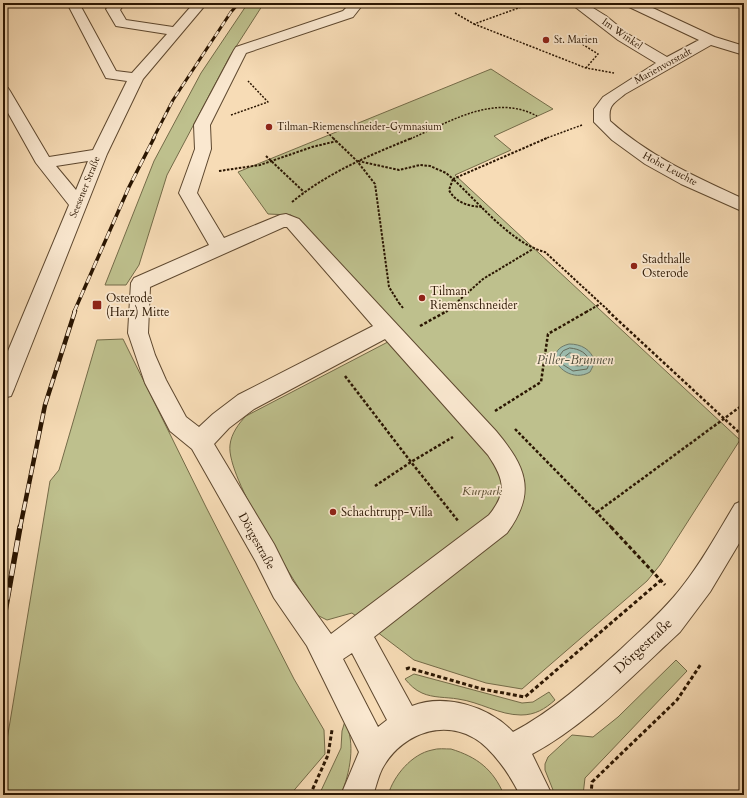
<svg xmlns="http://www.w3.org/2000/svg" width="747" height="798" viewBox="0 0 747 798" font-family="Cardo,serif">
	<style>
		.green { fill: #bec08d; stroke: #746b48 }
		.water { fill: #9dbcae; stroke: #6f7a69 }
		.lines { fill: none; stroke-linecap: round; stroke-linejoin: round }
		.shore { stroke: #646958; stroke-width: 1 }
		.minor-casing { stroke: #5e482f; stroke-width: 2 }
		.path-far3 { stroke: #2b1602; stroke-width: 1.5; stroke-dasharray: 2 1.5; stroke-linecap: butt }
		.path-far2 { stroke: #2b1602; stroke-width: 2; stroke-dasharray: 2.5 1.5; stroke-linecap: butt }
		.path-far1 { stroke: #2b1602; stroke-width: 2.5; stroke-dasharray: 3 2; stroke-linecap: butt }
		.path { stroke: #2b1602; stroke-width: 3; stroke-dasharray: 4 2.5; stroke-linecap: butt }
		.minor { fill: #fae8d0; fill-rule: evenodd }
		.rail-far3-casing { stroke: #2b1602; stroke-width: 3 }
		.rail-far2-casing { stroke: #2b1602; stroke-width: 3.5 }
		.rail-far1-casing { stroke: #2b1602; stroke-width: 4.5 }
		.rail-casing { stroke: #2b1602; stroke-width: 5.5 }
		.rail-far3 { stroke: #fae8d0; stroke-width: 2; stroke-dasharray: 6; stroke-linecap: butt }
		.rail-far2 { stroke: #fae8d0; stroke-width: 2.5; stroke-dasharray: 8; stroke-linecap: butt }
		.rail-far1 { stroke: #fae8d0; stroke-width: 3; stroke-dasharray: 9; stroke-linecap: butt }
		.rail { stroke: #fae8d0; stroke-width: 4; stroke-dasharray: 12; stroke-linecap: butt }
		.poi-dot { fill: #8f2418; stroke: #fae8d0; stroke-width: 1.5 }
		.labels { text-anchor: middle; dominant-baseline: central; stroke-width: 3.5; stroke-linejoin: round; paint-order: stroke }
		.far-street-label { font-size: 10px; fill: #2b1602; stroke: #fae8d0 }
		.far-poi-label { font-size: 10px; fill: #2b1602; stroke: #fae8d0; text-anchor: start }
		.poi-label { font-size: 12px; fill: #2b1602; stroke: #fae8d0; text-anchor: start }
		.park-label { font-size: 12px; font-style: italic; fill: #57492c; stroke: #fae8d0 }
		.street-label { font-size: 12px; fill: #2b1602; stroke: #fae8d0 }
		.water-label { font-size: 13px; font-style: italic; fill: #53503e; stroke: #fae8d0 }
		.near-street-label { font-size: 14px; fill: #2b1602; stroke: #fae8d0 }
	</style>
	<rect width="100%" height="100%" fill="#f7dcb6"/>
	<filter id="stains"><feTurbulence type="fractalNoise" baseFrequency=".005" numOctaves="4"/><feColorMatrix values="0 0 0 0 .2 0 0 0 0 .09 0 0 0 0 .02 0 0 0 .5 -.17"/></filter>
	<radialGradient id="worn" r=".72"><stop offset=".6" stop-color="#630" stop-opacity="0"/><stop offset="1" stop-color="#630" stop-opacity=".3"/></radialGradient>
	<path class="green" d="M 248,3 L 264,3 L 230,56 L 167,175 L 139,265 L 126,285 L 105,285 L 154,161 L 201,73 Z
		M 491,69 L 553,109 L 494,136 L 511,150 L 455,175 L 740,440 L 660,565 L 647,581 L 522,689 L 486,683 L 414,660 L 352,613 L 327,620 L 315,614 C 295,581 226,478 230,445 C 231,434 239,423 246,416 L 405,333 L 299,222 L 291,215 L 268,214 L 238,172 Z
		M 123,339 L 206,507 L 294,679 L 324,730 L 325,754 L 290,795 L 3,795 L 3,764 L 50,481 L 59,470 L 97,340 Z
		M 676,660 L 687,671 L 585,778 L 583,795 L 555,795 L 545,770 L 545,764 L 548,757 L 572,735 L 593,737 L 618,717 Z
		M 414,674 L 522,703 L 533,702 L 549,692 L 555,700 C 545,709 535,715 521,715 C 499,715 480,702 458,699 C 446,697 433,698 422,693 C 415,690 410,685 405,679 Z
		M 345,721 C 356,744 350,772 341,795 L 319,795 L 341,748 L 342,731 Z
		M 451,749 C 477,757 493,769 504,795 L 388,795 C 394,775 412,754 432,750 C 438,748 445,749 451,749 Z"/>
	<path class="water" d="M 569,344 C 581,344 591,349 595,362 L 590,372 C 567,386 538,352 569,344 Z"/>
	<g class="lines">
		<path class="shore" d="M 570,348 C 580,349 587,353 590,362 L 587,369 L 573,371 L 562,364 L 560,355 L 563,351 Z
			M 570,353 L 579,355 L 585,361 L 585,365 C 576,367 569,366 565,357 Z"/>
		<defs>
			<path id="minor" d="M 67,3 L 79,3 L 116,71 L 132,73 L 167,34 L 116,26 L 106,9 L 112,3 L 125,3 L 120,10 L 126,20 L 173,27 L 194,3 L 207,3 L 143,79 L 107,154 L 14,389 L 11,396 L 3,398 L 3,363 L 69,205 L 36,163 L 3,104 L 3,87 L 8,88 L 10,91 L 49,157 L 93,150 L 127,81 L 106,78 ZM 88,161 L 76,190 L 56,166 Z
				M 351,3 L 364,3 L 353,17 L 246,53 L 210,125 L 211,149 L 197,193 L 224,238 L 280,215 L 286,214 L 299,219 L 496,431 C 526,467 537,492 507,533 L 374,637 L 412,706 C 444,693 489,706 513,732 C 553,711 588,679 621,649 C 642,629 663,611 681,588 C 702,562 718,532 735,504 L 744,500 L 744,535 L 710,592 L 680,632 C 633,675 588,724 532,754 L 552,795 L 520,795 C 511,777 501,762 487,748 C 453,715 403,730 382,769 C 378,777 376,787 373,795 L 341,795 L 359,752 L 307,646 L 274,598 L 256,562 L 192,449 L 170,431 L 145,383 L 128,333 L 131,283 L 134,278 L 209,245 L 179,193 L 195,149 L 194,125 L 234,50 L 236,47 L 343,11 ZM 284,227 L 287,227 L 373,326 L 238,395 L 213,414 L 199,427 L 186,417 L 166,380 L 155,355 L 148,333 L 150,287 ZM 385,339 L 488,455 C 504,479 508,492 489,515 L 331,634 L 292,580 L 274,544 L 214,444 L 229,428 L 254,409 ZM 352,653 L 387,720 L 378,727 L 343,659 Z
				M 570,3 L 585,3 L 606,16 L 628,34 L 667,57 L 699,40 L 627,6 L 626,3 L 642,3 L 715,37 L 744,46 L 744,55 L 711,45 L 625,94 C 613,104 608,105 610,121 C 649,156 696,177 744,199 L 744,212 L 681,184 L 645,164 L 612,140 L 594,122 L 594,109 L 603,97 L 656,63 L 618,40 Z"/>
		</defs>
		<use href="#minor" class="minor-casing"/>
		<path class="path-far3" d="M 455,13 L 474,24 L 524,6 L 520,3
			M 474,24 L 586,68 L 614,73
			M 567,42 L 574,39 L 598,54 L 586,68
			M 231,115 L 268,102 L 248,81
			M 327,132 L 334,139
			M 410,139 C 450,122 494,93 537,116
			M 544,139 L 582,125"/>
		<path class="path-far2" d="M 333,138 L 357,161 L 375,184 L 389,287 L 399,303
			M 266,156 L 304,192
			M 358,161 L 399,170 L 420,165 L 430,166 L 446,173 L 453,179 L 547,138
			M 219,171 L 260,165 L 312,147 L 337,141
			M 292,202 C 327,173 370,155 412,138
			M 482,207 C 468,206 456,203 449,190 L 453,179 C 478,202 512,244 545,252 L 610,312
			M 399,303 L 403,308
			M 446,312 L 483,279 L 533,249
			M 586,312 L 600,304"/>
		<path class="path-far1" d="M 608,311 L 744,437
			M 420,326 L 447,311
			M 345,376 L 411,462 L 453,437
			M 495,411 L 541,382 L 548,334 L 588,311
			M 515,429 L 612,528
			M 375,486 L 411,462 L 459,522
			M 597,512 L 744,404"/>
		<path class="path" d="M 611,527 L 665,585
			M 406,669 L 409,668 L 482,689 L 525,697 L 660,581
			M 310,795 L 328,755 L 332,730
			M 591,795 L 592,782 L 677,700 L 701,664"/>
		<use href="#minor" class="minor"/>
		<defs>
			<path id="rail-far3" d="M 153,139 L 173,100 L 231,12 L 239,3"/>
			<path id="rail-far2" d="M 74,312 L 129,187 L 154,138"/>
			<path id="rail-far1" d="M 20,528 L 45,405 L 75,311"/>
			<path id="rail" d="M 3,623 L 20,527"/>
		</defs>
		<use href="#rail-far3" class="rail-far3-casing"/>
		<use href="#rail-far2" class="rail-far2-casing"/>
		<use href="#rail-far1" class="rail-far1-casing"/>
		<use href="#rail" class="rail-casing"/>
		<use href="#rail-far3" class="rail-far3"/>
		<use href="#rail-far2" class="rail-far2"/>
		<use href="#rail-far1" class="rail-far1"/>
		<use href="#rail" class="rail"/>
	</g>
	<g class="poi-dot">
		<circle cx="546" cy="40" r="4"/>
		<circle cx="269" cy="127" r="4"/>
		<circle cx="634" cy="266" r="4"/>
		<circle cx="422" cy="298" r="4"/>
		<rect x="92" y="300" width="10" height="10" rx="2"/>
		<circle cx="333" cy="512" r="4"/>
	</g>
	<g class="labels">
		<g class="far-street-label">
			<text transform="translate(622 34) rotate(35)">Im Winkel</text>
			<text transform="translate(663 66) rotate(-29)">Marienvorstadt</text>
			<text transform="translate(670 169) rotate(28)">Hohe Leuchte</text>
			<text transform="translate(85 187) rotate(-68)">Seesener Straße</text>
		</g>
		<g class="far-poi-label">
			<text x="554" y="40">St. Marien</text>
			<text x="277" y="127">Tilman-Riemenschneider-Gymnasium</text>
		</g>
		<g class="poi-label">
			<text x="642" y="259">Stadthalle<tspan x="642" dy="14">Osterode</tspan></text>
			<text x="430" y="291">Tilman<tspan x="430" dy="14">Riemenschneider</tspan></text>
			<text x="106" y="298">Osterode<tspan x="106" dy="14">(Harz) Mitte</tspan></text>
			<text x="341" y="512">Schachtrupp-Villa</text>
		</g>
		<g class="park-label">
			<text x="482" y="491">Kurpark</text>
		</g>
		<g class="street-label">
			<text transform="translate(257 541) rotate(61)">Dörgestraße</text>
		</g>
		<g class="water-label">
			<text x="575" y="360">Piller-Brunnen</text>
		</g>
		<g class="near-street-label">
			<text transform="translate(643 646) rotate(-43)">Dörgestraße</text>
		</g>
	</g>
	<rect width="747" height="798" fill="none" stroke="#f7dcb6" stroke-width="16"/>
	<rect x="4" y="4" width="739" height="790" fill="none" stroke="#2b1602" stroke-width="2"/>
	<rect x="8" y="8" width="731" height="782" fill="none" stroke="#2b1602"/>
	<rect width="100%" height="100%" filter="url(#stains)"/>
	<rect width="100%" height="100%" fill="url(#worn)"/>
</svg>
